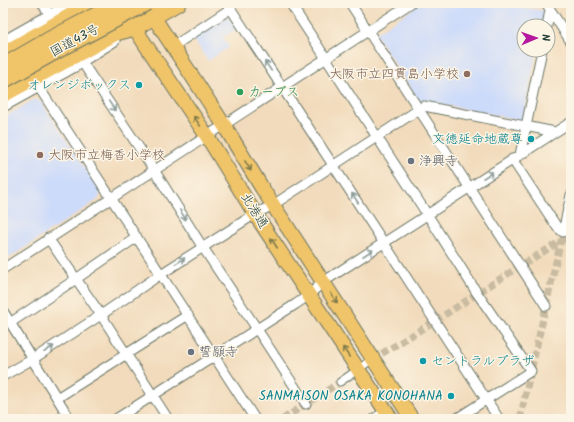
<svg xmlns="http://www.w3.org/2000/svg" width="574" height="422" viewBox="0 0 574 422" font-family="Kalam,'Klee One',sans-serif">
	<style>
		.built { fill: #cddbfa }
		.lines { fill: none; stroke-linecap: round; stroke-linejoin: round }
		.pedestrian-tunnel { stroke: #c8bba1; stroke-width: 7; stroke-dasharray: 7 3.5; stroke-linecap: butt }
		.pedestrian-casing { stroke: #697464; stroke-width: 9 }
		.minor-casing { stroke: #697464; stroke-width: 11 }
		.tertiary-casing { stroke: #697464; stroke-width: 13 }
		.primary-casing { stroke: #697464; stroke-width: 16 }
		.trunk-casing { stroke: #697464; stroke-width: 17 }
		.pedestrian { stroke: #fff; stroke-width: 7 }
		.minor { stroke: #fff; stroke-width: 9 }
		.tertiary { stroke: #fff; stroke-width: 11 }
		.primary { stroke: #f0c469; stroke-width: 14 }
		.trunk { stroke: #f0c469; stroke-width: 15 }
		.trunk-bridge-casing { stroke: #697464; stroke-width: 17; stroke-linecap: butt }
		.trunk-bridge { stroke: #f0c469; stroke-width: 15 }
		.oneway { stroke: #8f9e9a }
		.oneway2 { stroke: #7d7a4c }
		.education-dot { fill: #8d6e63; stroke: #fcf5e5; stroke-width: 1.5 }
		.culture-dot { fill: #0f9aa8; stroke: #fcf5e5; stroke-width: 1.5 }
		.leisure-dot { fill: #2e9e5b; stroke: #fcf5e5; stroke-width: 1.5 }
		.worship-dot { fill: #6b7280; stroke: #fcf5e5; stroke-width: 1.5 }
		.labels { text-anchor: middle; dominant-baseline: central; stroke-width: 3; stroke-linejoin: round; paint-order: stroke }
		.street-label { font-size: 13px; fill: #1f3d34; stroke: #fcf5e5 }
		.education-label { font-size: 13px; fill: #785e54; stroke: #fcf5e5; text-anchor: end }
		.culture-label { font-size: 13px; fill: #0d838f; stroke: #fcf5e5; text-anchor: end }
		.leisure-label { font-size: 13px; fill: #27864d; stroke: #fcf5e5; text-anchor: start }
		.worship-label { font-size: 13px; fill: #5b616d; stroke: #fcf5e5; text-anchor: start }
	</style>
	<rect width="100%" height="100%" fill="#fcf5e5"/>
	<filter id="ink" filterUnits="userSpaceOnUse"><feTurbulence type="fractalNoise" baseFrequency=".025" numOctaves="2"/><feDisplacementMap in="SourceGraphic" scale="8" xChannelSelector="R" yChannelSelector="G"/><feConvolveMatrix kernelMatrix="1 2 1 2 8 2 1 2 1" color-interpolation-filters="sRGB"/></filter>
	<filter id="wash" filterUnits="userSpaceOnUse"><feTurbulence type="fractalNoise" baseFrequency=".012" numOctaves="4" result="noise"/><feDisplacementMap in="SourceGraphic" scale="16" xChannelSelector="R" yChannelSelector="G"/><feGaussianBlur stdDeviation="0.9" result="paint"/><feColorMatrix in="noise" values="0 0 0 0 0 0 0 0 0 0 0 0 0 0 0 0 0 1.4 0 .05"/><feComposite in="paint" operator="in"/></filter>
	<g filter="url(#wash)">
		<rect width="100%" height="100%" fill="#f2dbbc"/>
		<path class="built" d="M 422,3 L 509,3 L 509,5 L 545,11 L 542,26 L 524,26 L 524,50 L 537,50 L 523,119 L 519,120 L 420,100 L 417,98 L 376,35 L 377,32 Z
			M 227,17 L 229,17 L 237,29 L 223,37 L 229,47 L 208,61 L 193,38 Z
			M 35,99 L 41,102 L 101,192 L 99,199 L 3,262 L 3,118 Z"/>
	</g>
	<g filter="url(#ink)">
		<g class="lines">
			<path class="pedestrian-tunnel" d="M 373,359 L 435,321 L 520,266 L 571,235
				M 283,419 L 340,382
				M 520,419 L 561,240"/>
			<defs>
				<path id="pedestrian" d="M 340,382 L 373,359"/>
				<path id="minor" d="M 42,3 L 50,15
					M 227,3 L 499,419
					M 290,3 L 427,214 L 477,293 L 531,371 L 456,419
					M 350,3 L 546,306
					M 546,3 L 571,42
					M 547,26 L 550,10
					M 115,41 L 82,62 L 154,170 L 200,243 L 253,323 L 306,404
					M 172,47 L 230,9
					M 38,86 L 214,356 L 255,419
					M 520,155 L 542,50
					M 512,159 L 557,227 L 563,232 L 571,195
					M 48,238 L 101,315 L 168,419
					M 3,269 L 411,3
					M 3,311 L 70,419
					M 10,323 L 76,279 L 137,237
					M 3,376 L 33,359 L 101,315 L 161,274 L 255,214 L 273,205 L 424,106 L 555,132
					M 57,398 L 188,315
					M 116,419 L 296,304 L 309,295 L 323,282 L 337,273 L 571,122
					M 374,419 L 386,411"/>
				<path id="tertiary" d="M 3,42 L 72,3
					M 3,106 L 82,62"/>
				<path id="primary" d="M 119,4 L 149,50 L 207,136 L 255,214 L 391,419
					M 147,7 L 224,125 L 262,188 L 412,419"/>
				<path id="trunk" d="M 3,54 L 93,3
					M 3,95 L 96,44 L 116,33 L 135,28 L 178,3"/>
			</defs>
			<use href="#pedestrian" class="pedestrian-casing"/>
			<use href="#minor" class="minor-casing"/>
			<use href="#tertiary" class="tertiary-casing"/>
			<use href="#primary" class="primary-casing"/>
			<use href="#trunk" class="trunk-casing"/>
			<use href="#pedestrian" class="pedestrian"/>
			<use href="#minor" class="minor"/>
			<use href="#tertiary" class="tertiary"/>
			<use href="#primary" class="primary"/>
			<use href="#trunk" class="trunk"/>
			<defs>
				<path id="trunk-bridge" d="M 3,66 L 48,40 L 119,3
					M 3,81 L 55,52 L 147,3"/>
			</defs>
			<use href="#trunk-bridge" class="trunk-bridge-casing"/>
			<use href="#trunk-bridge" class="trunk-bridge"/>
		</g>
		<defs><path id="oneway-shaft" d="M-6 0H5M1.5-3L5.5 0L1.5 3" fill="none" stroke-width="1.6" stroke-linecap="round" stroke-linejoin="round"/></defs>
		<g class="oneway">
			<use href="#oneway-shaft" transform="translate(268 66) rotate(-124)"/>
			<use href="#oneway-shaft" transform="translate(112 106) rotate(56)"/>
			<use href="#oneway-shaft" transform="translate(488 175) rotate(-33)"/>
			<use href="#oneway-shaft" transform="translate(355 198) rotate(-123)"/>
			<use href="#oneway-shaft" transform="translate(183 215) rotate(58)"/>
			<use href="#oneway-shaft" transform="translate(368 253) rotate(-33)"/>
			<use href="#oneway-shaft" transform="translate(180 261) rotate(-33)"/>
			<use href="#oneway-shaft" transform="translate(49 349) rotate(-33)"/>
		</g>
		<g class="oneway2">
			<use href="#oneway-shaft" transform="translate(197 121) rotate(-124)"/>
			<use href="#oneway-shaft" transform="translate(248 166) rotate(59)"/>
			<use href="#oneway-shaft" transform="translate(274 243) rotate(-123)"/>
			<use href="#oneway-shaft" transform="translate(334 298) rotate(57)"/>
			<use href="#oneway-shaft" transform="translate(346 352) rotate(-124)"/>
		</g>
	</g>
	<g class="education-dot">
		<circle cx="467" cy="74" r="4"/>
		<circle cx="40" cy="155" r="4"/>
	</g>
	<g class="culture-dot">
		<circle cx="139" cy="85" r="4"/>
		<circle cx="531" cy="139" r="4"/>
		<circle cx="423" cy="361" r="4"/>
		<circle cx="451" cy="396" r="4"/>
	</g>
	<circle class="leisure-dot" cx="240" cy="92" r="4"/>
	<g class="worship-dot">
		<circle cx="411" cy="161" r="4"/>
		<circle cx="191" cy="352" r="4"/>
	</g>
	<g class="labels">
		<g class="street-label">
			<text transform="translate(75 41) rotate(-28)">国道43号</text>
			<text transform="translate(254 211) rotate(58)">北港通</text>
		</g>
		<g class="education-label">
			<text x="459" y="74">大阪市立四貫島小学校</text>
			<text x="48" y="155" text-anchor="start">大阪市立梅香小学校</text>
		</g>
		<g class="culture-label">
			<text x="131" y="85">オレンジボックス</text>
			<text x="523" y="139">文徳延命地蔵尊</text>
			<text x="431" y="361" text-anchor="start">セントラルプラザ</text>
			<text x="443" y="396">SANMAISON OSAKA KONOHANA</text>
		</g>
		<g class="leisure-label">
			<text x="248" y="92">カーブス</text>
		</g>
		<g class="worship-label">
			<text x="419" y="161">浄興寺</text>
			<text x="199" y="352">誓願寺</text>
		</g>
	</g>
	<rect width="574" height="422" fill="none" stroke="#fcf5e5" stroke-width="16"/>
	<g transform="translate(536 38) rotate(88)"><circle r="19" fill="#fcf5e5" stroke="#a4ab9e"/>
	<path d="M0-3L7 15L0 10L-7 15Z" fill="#b5179e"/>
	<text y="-6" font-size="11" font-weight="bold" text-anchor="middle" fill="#1f3d34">N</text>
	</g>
</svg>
